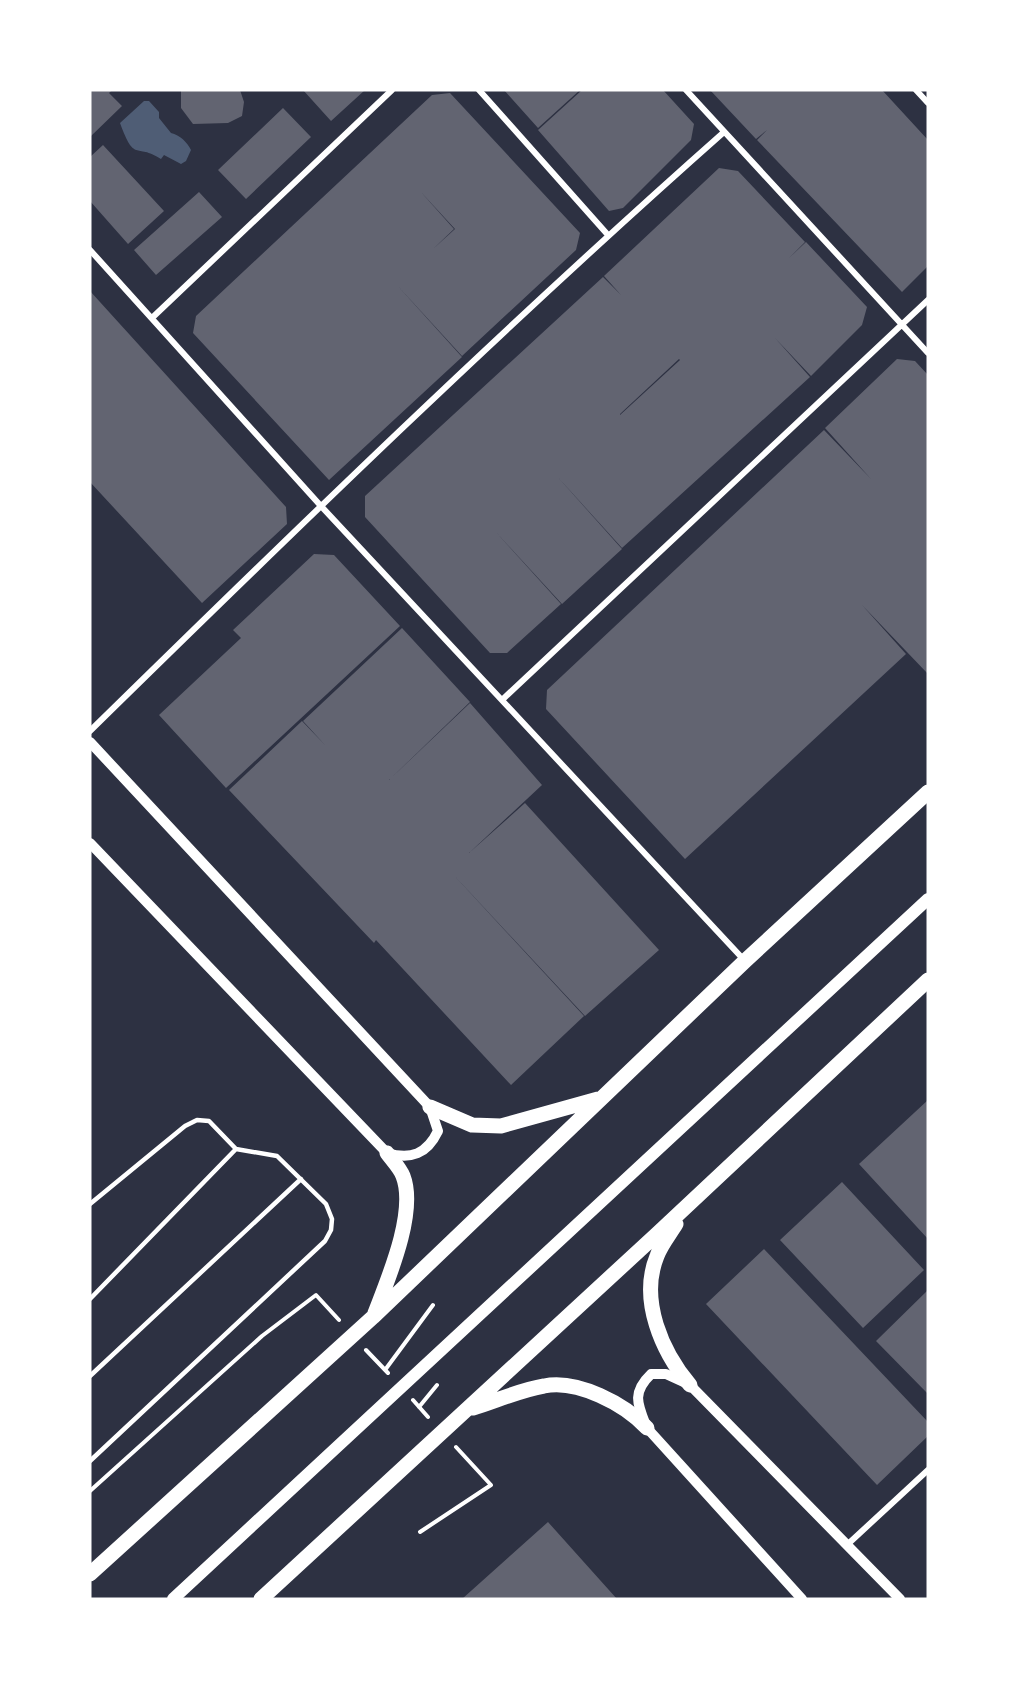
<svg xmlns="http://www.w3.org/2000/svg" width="1018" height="1689" viewBox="0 0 1018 1689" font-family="Barlow,sans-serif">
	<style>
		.water { fill: #4f5d75 }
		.building { fill: #626471; fill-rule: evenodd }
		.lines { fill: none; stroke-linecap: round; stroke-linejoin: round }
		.path { stroke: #fff; stroke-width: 4 }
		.service { stroke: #fff; stroke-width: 4.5 }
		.minor { stroke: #fff; stroke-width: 6 }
		.tertiary { stroke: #fff; stroke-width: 10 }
		.secondary { stroke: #fff; stroke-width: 12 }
		.primary { stroke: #fff; stroke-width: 15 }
	</style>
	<rect width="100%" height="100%" fill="#2d3142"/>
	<path class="water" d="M 144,101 L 149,101 L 159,112 L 159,118 L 171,133 C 180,135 187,142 191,150 L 186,161 L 181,164 L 164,155 L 161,159 C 135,142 135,164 120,123 Z"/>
	<path class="building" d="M 90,90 L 112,90 L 109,93 L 122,106 L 90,137 Z
		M 181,90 L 240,90 L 244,102 L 242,116 L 228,123 L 193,124 L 181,108 Z
		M 303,90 L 365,90 L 331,121 Z
		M 504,90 L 580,90 L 538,128 Z
		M 582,90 L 663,90 L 694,124 L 691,140 L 623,208 L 609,211 L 538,130 Z
		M 710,90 L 882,90 L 928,140 L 928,266 L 902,292 L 757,140 L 767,130 L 756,139 Z
		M 450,93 L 580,233 L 576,250 L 462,356 L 396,284 L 462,357 L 329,480 L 193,333 L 196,316 L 432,95 ZM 420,191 L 455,229 L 433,249 L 454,229 Z
		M 283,108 L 311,137 L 246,199 L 218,170 Z
		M 103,145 L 164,211 L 128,244 L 90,201 L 90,157 Z
		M 719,168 L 738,171 L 805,242 L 788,259 L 806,242 L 867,307 L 862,325 L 811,376 L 775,338 L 810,377 L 622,548 L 555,474 L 622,549 L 562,604 L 494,530 L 561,604 L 507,653 L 490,653 L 365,517 L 365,496 L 603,277 L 621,295 L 604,276 ZM 679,359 L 680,360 L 620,415 L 620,414 Z
		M 199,192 L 222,217 L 156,275 L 134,250 Z
		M 90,291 L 286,507 L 287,524 L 202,603 L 90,482 Z
		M 897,359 L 915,361 L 928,375 L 928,674 L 862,605 L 906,654 L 685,859 L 546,709 L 547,690 L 824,430 L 871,479 L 825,428 Z
		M 314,554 L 334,555 L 400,626 L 226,788 L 159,715 L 241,638 L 233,630 Z
		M 402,628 L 470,702 L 389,780 L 470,703 L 542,785 L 469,853 L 525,803 L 659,950 L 585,1016 L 450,871 L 584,1016 L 511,1085 L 376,940 L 374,943 L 229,790 L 302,721 L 325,745 L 303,721 Z
		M 928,1100 L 928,1239 L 859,1164 Z
		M 842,1182 L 924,1270 L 863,1328 L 780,1240 Z
		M 764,1249 L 928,1422 L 928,1436 L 877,1485 L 706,1304 Z
		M 928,1290 L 928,1394 L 876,1341 Z
		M 548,1522 L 617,1599 L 462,1599 Z"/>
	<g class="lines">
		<path class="path" d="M 366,1350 L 388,1373
			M 385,1370 L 433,1305
			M 413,1400 L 428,1417
			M 419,1407 L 437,1385
			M 90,1491 L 262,1336 L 316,1295 L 339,1320
			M 420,1532 L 491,1485 L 456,1447"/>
		<path class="service" d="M 90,1204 L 185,1126 L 197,1120 L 209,1121 L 236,1149 L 277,1156 L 326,1204 L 332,1219 L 331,1230 L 325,1241 L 90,1461
			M 90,1299 L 236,1149
			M 90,1376 L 301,1179"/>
		<path class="minor" d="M 479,90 L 608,235
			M 686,90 L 928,353
			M 916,90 L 928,103
			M 90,250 L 320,505 L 745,961
			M 153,317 L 392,90
			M 502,700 L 928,300
			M 90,731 C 298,527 506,325 724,132
			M 848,1544 L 928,1470"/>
		<path class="tertiary" d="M 90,742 L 430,1107 L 438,1131 C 427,1154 411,1160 387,1153 L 90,843
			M 802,1599 L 647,1428 C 638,1405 631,1393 651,1374 L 666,1374 L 690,1385 L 900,1599"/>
		<path class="secondary" d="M 173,1599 L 928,899"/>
		<path class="primary" d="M 430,1107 L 472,1125 L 501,1126 L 598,1099
			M 676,1224 C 670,1234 661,1245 657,1256 C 639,1300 662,1352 690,1385
			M 375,1313 C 388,1279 417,1212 403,1176 C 400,1168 392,1160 387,1153
			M 473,1408 C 496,1401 520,1390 544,1386 C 577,1379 625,1404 647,1428
			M 90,1574 L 373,1317 L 745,961 L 928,792
			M 261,1599 L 657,1234 L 928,980"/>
	</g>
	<rect width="1018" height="1689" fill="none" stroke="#ffffff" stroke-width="183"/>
</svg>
